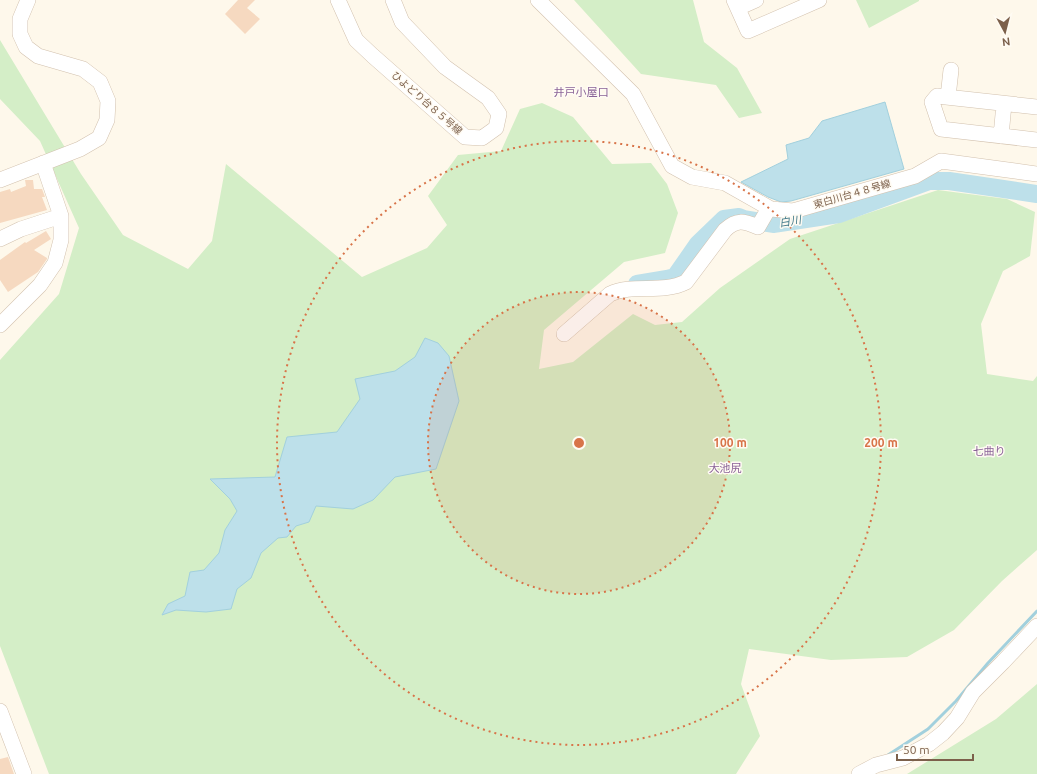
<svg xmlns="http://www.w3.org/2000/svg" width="1037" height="774" viewBox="0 0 1037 774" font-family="Ubuntu,'Noto Sans JP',sans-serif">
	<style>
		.green { fill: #d4eec7 }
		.water { fill: #bde0ea; stroke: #a2d0dd }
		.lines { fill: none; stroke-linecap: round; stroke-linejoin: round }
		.stream { stroke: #a2d0dd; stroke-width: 3 }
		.river { stroke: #bde0ea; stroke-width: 18 }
		.building { fill: #f6d9c0 }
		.minor-casing { stroke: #d2c1ae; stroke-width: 16 }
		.minor { stroke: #fff; stroke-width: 15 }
		.ring { fill: none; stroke: #d87449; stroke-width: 2; stroke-dasharray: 2 4 }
		.labels { text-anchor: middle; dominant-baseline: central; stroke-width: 3; stroke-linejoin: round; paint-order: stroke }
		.street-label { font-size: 10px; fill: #7c604b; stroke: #fffbf3 }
		.neighbourhood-label { font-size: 11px; fill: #8a6398; stroke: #fffbf3 }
		.water-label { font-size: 11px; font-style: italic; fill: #3f7889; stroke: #fffbf3 }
		.centre { fill: #d87449; stroke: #fffbf3; stroke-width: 2 }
		.ring-label { font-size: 12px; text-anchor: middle; font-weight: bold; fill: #d87449; stroke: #fffbf3; stroke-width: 3; stroke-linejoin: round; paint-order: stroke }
	</style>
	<rect width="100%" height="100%" fill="#fef8eb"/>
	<path class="green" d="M 574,0 L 693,0 L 704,42 L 737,68 L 762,113 L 739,118 L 716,85 L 641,74 Z
		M 856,0 L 919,0 L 919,1 L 869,28 Z
		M 0,40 L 81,174 L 123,235 L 188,269 L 212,241 L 226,164 L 362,277 L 427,248 L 447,225 L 428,196 L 458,155 L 501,151 L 520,109 L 542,103 L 573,117 L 612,164 L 651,163 L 667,184 L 678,213 L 665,253 L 624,262 L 544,330 L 539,369 L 573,362 L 633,314 L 655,325 L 682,322 L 720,288 L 790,239 L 938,190 L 1007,199 L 1035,212 L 1030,256 L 1003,271 L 981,324 L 987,374 L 1033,381 L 1037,376 L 1037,550 L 1002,581 L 954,630 L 907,657 L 831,660 L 749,649 L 741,684 L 760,736 L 736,774 L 49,774 L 0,646 L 0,360 L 59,294 L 79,228 L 40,141 L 0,99 Z
		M 1037,684 L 1037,774 L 907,774 L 996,719 Z"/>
	<path class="water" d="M 885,102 L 904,169 L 791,201 L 781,202 L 768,197 L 741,182 L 788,159 L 786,145 L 809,138 L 822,121 Z
		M 425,338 L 438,343 L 449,356 L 459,401 L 436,469 L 395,477 L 373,500 L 353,509 L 316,506 L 309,522 L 296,526 L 287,537 L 278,538 L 261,553 L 251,578 L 237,589 L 231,609 L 206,612 L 176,610 L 162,615 L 168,604 L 185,596 L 190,572 L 204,570 L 219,553 L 225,530 L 237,511 L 230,499 L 210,479 L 275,477 L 287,437 L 337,432 L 360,399 L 355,379 L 395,371 L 415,357 Z"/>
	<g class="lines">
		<path class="stream" d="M 888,755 L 928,729 L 956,701 L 988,663 L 1037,611"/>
		<path class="river" d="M 637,284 L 667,279 L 675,277 L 698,244 L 724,219 L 739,217 L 744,219 L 773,224 L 839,214 L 929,181 L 949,181 L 1037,194"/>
	</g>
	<path class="building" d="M 238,0 L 255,0 L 247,8 L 260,19 L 245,34 L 225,14 Z
		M 25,180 L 33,180 L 34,189 L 42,189 L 45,197 L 42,197 L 47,210 L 0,223 L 0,192 L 10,189 L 11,192 L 26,186 Z
		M 46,231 L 51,239 L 34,250 L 47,258 L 47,259 L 38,272 L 8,292 L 0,280 L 0,260 L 25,242 L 26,243 Z
		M 8,757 L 14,774 L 0,774 L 0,759 Z"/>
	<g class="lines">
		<defs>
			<path id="minor" d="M 338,0 L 356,40 L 373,56 L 465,137 L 482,138 L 496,128 L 499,114 L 488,98 L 445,67 L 402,22 L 393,0
				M 538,0 L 633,94 L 672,166 L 692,177 L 725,183 L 771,209 L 793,211 L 915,176 L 941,161 L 1037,174
				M 734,0 L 748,31 L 819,0
				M 738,8 L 756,0
				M 948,97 L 951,70
				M 1037,107 L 937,96 L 932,102 L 941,129 L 1037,140
				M 1001,136 L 1004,104
				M 0,180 L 80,149 L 99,138 L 107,120 L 108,101 L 100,82 L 83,69 L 38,56 L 26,47 L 20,34 L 20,19 L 28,0
				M 0,239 L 21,229 L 61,216
				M 0,325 L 40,285 L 55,263 L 61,240 L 61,216 L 43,163
				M 564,334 L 610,294 C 633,283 662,294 686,282 L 725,230 C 737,219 743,221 758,227 L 769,208
				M 0,711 L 24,774
				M 859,774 L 876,765 L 903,758 L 929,744 L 943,733 L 957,718 L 973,692 L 1003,662 L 1037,626"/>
		</defs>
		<use href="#minor" class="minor-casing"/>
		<use href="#minor" class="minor"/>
	</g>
	<circle cx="579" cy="443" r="151" fill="#d87449" fill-opacity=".12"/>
	<g class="ring">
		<circle cx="579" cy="443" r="151"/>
		<circle cx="579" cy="443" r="302"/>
	</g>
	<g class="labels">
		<g class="street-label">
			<text transform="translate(427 103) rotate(41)">ひよどり台８５号線</text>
			<text transform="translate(852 194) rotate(-16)">東白川台４８号線</text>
		</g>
		<g class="neighbourhood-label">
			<text x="581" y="92">井戸小屋口</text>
			<text x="989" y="451">七曲り</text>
			<text x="725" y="468">大池尻</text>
		</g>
		<g class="water-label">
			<text transform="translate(790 221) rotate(-9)">白川</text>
		</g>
	</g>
	<circle cx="579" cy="443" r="6" class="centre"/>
	<g class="ring-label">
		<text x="730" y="447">100 m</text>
		<text x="881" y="447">200 m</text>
	</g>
	<g transform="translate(1005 32) rotate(173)" stroke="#fffbf3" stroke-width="3" paint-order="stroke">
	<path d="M0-3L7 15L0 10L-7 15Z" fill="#7c604b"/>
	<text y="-6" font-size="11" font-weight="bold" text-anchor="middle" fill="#7c604b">N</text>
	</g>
	<path d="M897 754v6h76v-6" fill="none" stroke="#7c604b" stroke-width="2"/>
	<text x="903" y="754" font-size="12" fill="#7c604b" stroke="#fffbf3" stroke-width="3" paint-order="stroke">50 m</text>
</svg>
